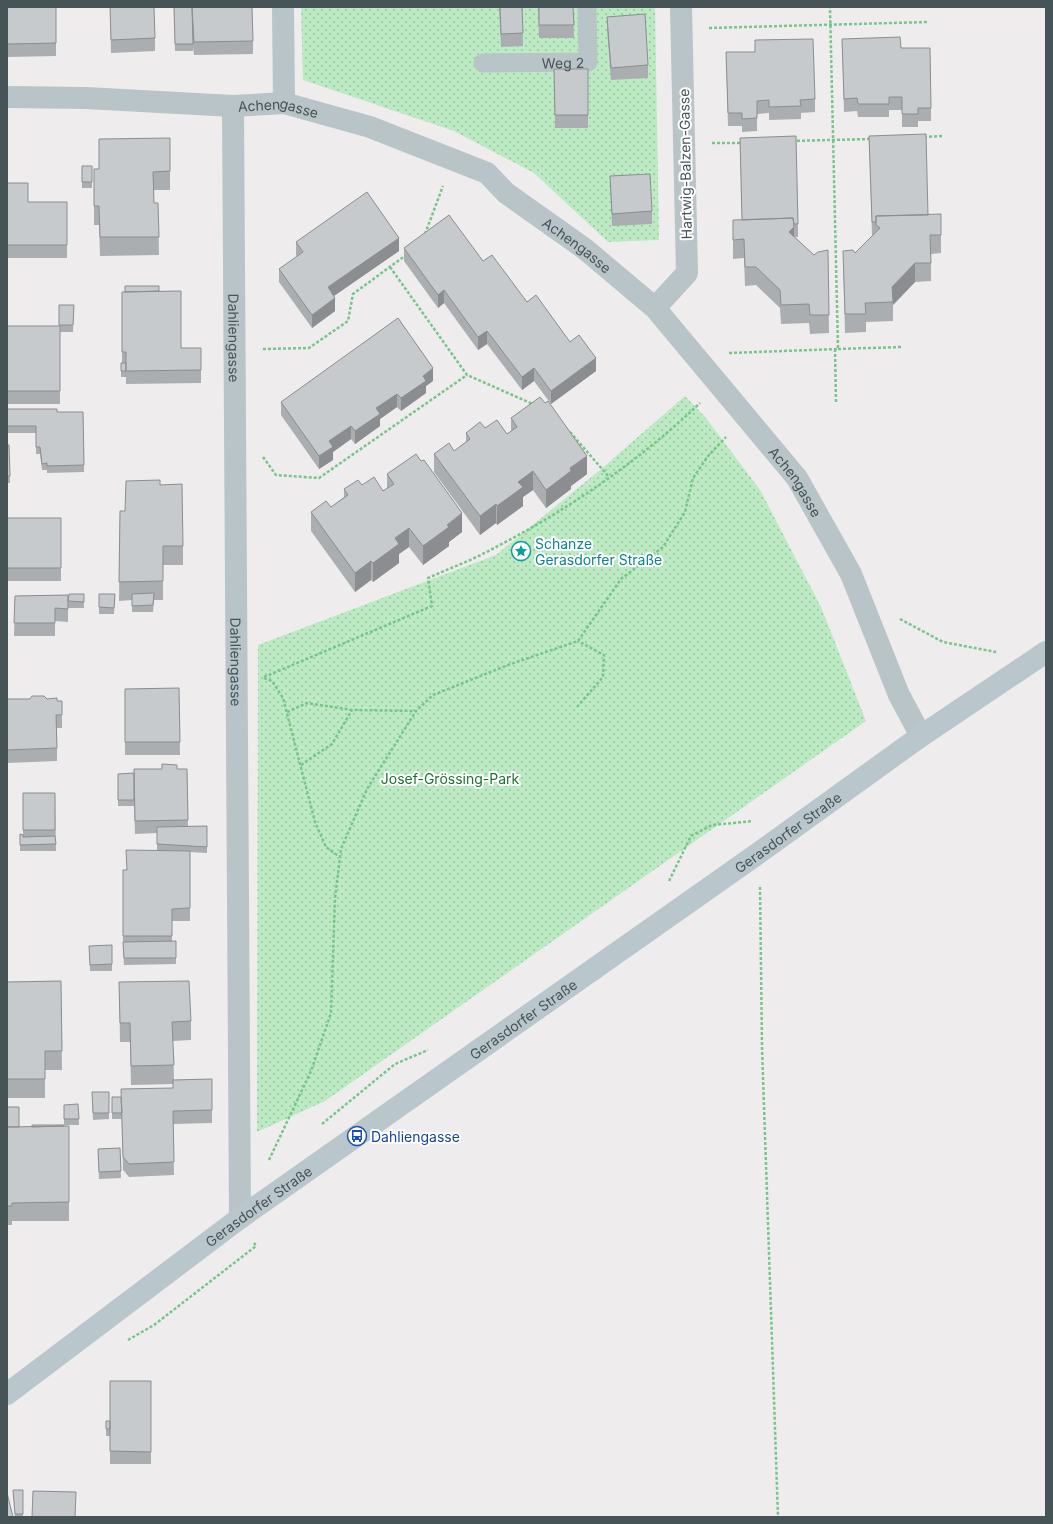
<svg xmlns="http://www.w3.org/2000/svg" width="1053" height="1524" viewBox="0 0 1053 1524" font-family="Inter,sans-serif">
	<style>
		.park { fill: url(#park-dots) }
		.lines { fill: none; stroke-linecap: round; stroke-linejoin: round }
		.path { stroke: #78c58b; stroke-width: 2.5; stroke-dasharray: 3 2; stroke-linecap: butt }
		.lane { stroke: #b8c4c7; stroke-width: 19 }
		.street { stroke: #b8c4c7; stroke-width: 22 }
		.secondary { stroke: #b9c7cc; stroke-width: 22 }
		.wall { fill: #aaaeb0 }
		.shaded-wall { fill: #8b8d90 }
		.building { fill: #c6cacd; stroke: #8b8d90 }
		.labels { text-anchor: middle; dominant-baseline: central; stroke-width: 4; stroke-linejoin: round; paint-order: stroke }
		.street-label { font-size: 14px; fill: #465457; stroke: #fff }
		.culture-label { font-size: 14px; fill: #0d838f; stroke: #fff; text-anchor: start }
		.park-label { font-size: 14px; fill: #1e7232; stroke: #fff }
		.transit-label { font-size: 14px; fill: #164399; stroke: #fff; text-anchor: start }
	</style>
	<defs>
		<pattern id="park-dots" width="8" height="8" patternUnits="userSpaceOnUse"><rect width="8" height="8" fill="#bceac2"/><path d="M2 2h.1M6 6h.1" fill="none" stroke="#9bc0a0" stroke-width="1.8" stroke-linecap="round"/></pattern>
	</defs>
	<rect width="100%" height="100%" fill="#eeecec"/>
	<path class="park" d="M 301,7 L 655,7 L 659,240 L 608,242 L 534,173 L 454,131 L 303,80 Z
		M 685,396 L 705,417 L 760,490 L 821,607 L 866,721 L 325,1101 L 257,1132 L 258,645 L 496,555 L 600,470 Z"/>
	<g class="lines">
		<path class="path" d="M 709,28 L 928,22
			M 924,137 L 944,136
			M 792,141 L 871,139
			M 712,143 L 741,143
			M 425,234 L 443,186
			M 390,267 L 467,375 L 533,404
			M 263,349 L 309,348 L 348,321 L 353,294 L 406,255
			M 835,349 L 836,404
			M 838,349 L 901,347
			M 729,353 L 838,349 L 830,7
			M 570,432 L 609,477
			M 263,457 L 276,475 L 319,478 L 467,375
			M 900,619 L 943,642 L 996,652
			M 264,677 L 432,606 L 428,578 C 450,568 473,560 494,548 C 568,510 639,461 700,403
			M 264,678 L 272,681 L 283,698 L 315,822 L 326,847 L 340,857
			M 577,707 L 603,677 L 604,655 L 578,641
			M 287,712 L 307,703 L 352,710 L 416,711
			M 301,765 L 332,744 L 352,710
			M 669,881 L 691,836 L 712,825 L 753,821
			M 760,887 L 762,1047 L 778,1517
			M 322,1124 L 395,1064 L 428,1050
			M 269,1160 L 311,1071 L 331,1013 L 335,898 L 341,849 L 367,789 L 416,711 L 433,695 L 508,665 L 578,641 L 621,579 L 663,547 L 685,512 L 693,478 L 708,456 L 726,437
			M 128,1340 L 154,1325 L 256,1246 L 254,1243"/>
		<path class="lane" id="s1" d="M 483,63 L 588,62 L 587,7"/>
		<g class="street">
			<path d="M 283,7 L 284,103"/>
			<path id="s2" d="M 7,97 L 86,98 L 233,106 L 284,103 L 370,127 L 487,173 L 506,193 L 585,249 L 655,308 L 797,478 L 851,574 L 899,695 L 921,736"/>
			<path id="s3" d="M 233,106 L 240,1218"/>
			<path d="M 655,308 L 687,273 L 681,7"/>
		</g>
		<path class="secondary" id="s4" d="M 7,1394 L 240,1218 L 760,852 L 921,736 L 1046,652"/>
	</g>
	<path class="wall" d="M 7,7 L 56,7 L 56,56 L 7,57 Z
		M 110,7 L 155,38 L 155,51 L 111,53 Z
		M 174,7 L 253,41 L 253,54 L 194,55 L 193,46 L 193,51 L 175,51 Z
		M 499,7 L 522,7 L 523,46 L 501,47 Z
		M 538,7 L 573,7 L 574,38 L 539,38 Z
		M 607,17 L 648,65 L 648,78 L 611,80 L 607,30 Z
		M 842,39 L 901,48 L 931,108 L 931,121 L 918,121 L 918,127 L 902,127 L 902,110 L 889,110 L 889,117 L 858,117 L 857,111 L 844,112 Z
		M 755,40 L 815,99 L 815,112 L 801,113 L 801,119 L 769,120 L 769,113 L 757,114 L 757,131 L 742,132 L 742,126 L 728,126 L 726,52 L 755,52 Z
		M 554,69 L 588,69 L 588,128 L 555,128 Z
		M 869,136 L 928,215 L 941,235 L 941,253 L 931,254 L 931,281 L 915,282 L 893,305 L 893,321 L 866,322 L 866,332 L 845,333 L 843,251 L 855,253 L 873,235 L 872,235 Z
		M 170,138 L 170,190 L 154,190 L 154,203 L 158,203 L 159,255 L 100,256 L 99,225 L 94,225 L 94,188 L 99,169 Z
		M 740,138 L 798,224 L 798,237 L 794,237 L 814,255 L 828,250 L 829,333 L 810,334 L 809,323 L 781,324 L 780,308 L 756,285 L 745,286 L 744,258 L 733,259 L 733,220 L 742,220 Z
		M 82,166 L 92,166 L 92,188 L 82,188 Z
		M 610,176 L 652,211 L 652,224 L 612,226 Z
		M 7,183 L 28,202 L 67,202 L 67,258 L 7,258 Z
		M 296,242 L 399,251 L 334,296 L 335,311 L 312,328 L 279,282 L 279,269 L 297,257 L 296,255 Z
		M 404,248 L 483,261 L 570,342 L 596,371 L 551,404 L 534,381 L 522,390 L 487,344 L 478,350 L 444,303 L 438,308 L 404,261 Z
		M 159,291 L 181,348 L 201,348 L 201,383 L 126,384 L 126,377 L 121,377 L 121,363 L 122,363 L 122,292 Z
		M 74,305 L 73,332 L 60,332 L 60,404 L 7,404 L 7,326 L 59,326 Z
		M 433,381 L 426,386 L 426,393 L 401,411 L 397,407 L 380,419 L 380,426 L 355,444 L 351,439 L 333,452 L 333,460 L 319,469 L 281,415 L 281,402 Z
		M 7,409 L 57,412 L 83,412 L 84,472 L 47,473 L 47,470 L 42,470 L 40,454 L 36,454 L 36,433 L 7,433 Z
		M 511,418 L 587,474 L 571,486 L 571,489 L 546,508 L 533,490 L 523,497 L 523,506 L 497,525 L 496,523 L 480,535 L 434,472 L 434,454 L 454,451 L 466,442 L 466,433 L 485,428 L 507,434 L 511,431 Z
		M 7,445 L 9,445 L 10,483 L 7,483 Z
		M 387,474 L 462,532 L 449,542 L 449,546 L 423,565 L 409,547 L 399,554 L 399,563 L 373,582 L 371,580 L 355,592 L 311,531 L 311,512 L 331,507 L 344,497 L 344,489 L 362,485 L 383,491 L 387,488 Z
		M 160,485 L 183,546 L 183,565 L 163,565 L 163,600 L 154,600 L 153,612 L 132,612 L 132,600 L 119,601 L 120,511 L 125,511 Z
		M 7,518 L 61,518 L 61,581 L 7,581 Z
		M 84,594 L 84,608 L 68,608 L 68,622 L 55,621 L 55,636 L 14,636 L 15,596 L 68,595 Z
		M 99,594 L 115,594 L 114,614 L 99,614 Z
		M 179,688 L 180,755 L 125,755 L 125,689 Z
		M 7,699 L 47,699 L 57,701 L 62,715 L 62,728 L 57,728 L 57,761 L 7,763 Z
		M 177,769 L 187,769 L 188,826 L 207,826 L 207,853 L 190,852 L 190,921 L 172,921 L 172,942 L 176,941 L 176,964 L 124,965 L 123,949 L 123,870 L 126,870 L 157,850 L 157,833 L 135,834 L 134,802 L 134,806 L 118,806 L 118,774 L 134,773 Z
		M 23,793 L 55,793 L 56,851 L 20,851 L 20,834 L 23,835 Z
		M 112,945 L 112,971 L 90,971 L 89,946 Z
		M 61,981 L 62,1070 L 45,1070 L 45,1098 L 7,1098 L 7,982 Z
		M 119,982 L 191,1021 L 191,1040 L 173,1041 L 174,1080 L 212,1079 L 212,1123 L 173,1124 L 174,1175 L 129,1177 L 123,1170 L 122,1119 L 112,1119 L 112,1097 L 121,1097 L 173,1088 L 173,1084 L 131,1085 L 130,1042 L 120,1042 Z
		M 92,1092 L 109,1092 L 109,1119 L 93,1120 Z
		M 78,1104 L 79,1125 L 64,1125 L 64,1105 Z
		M 7,1107 L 19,1127 L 69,1126 L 69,1221 L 12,1221 L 12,1225 L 7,1225 Z
		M 120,1148 L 121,1178 L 99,1179 L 98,1149 Z
		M 151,1381 L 151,1464 L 110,1464 L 110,1436 L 106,1436 L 106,1429 L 110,1421 Z
		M 13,1490 L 23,1490 L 23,1517 L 15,1517 Z"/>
	<path class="shaded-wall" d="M 794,227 L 794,246 L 789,232 Z
		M 399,238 L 399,251 L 328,300 L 328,287 Z
		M 915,263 L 915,282 L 893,305 L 892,287 Z
		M 444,290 L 444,303 L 438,308 L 438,295 Z
		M 335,298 L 335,311 L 312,328 L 312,315 Z
		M 487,331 L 487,344 L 478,350 L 478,337 Z
		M 596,358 L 596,371 L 551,404 L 551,391 Z
		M 433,368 L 433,381 L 426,386 L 426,393 L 401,411 L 401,398 L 423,376 Z
		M 534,368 L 534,381 L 522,390 L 522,377 Z
		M 397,394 L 397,407 L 380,419 L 380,426 L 355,444 L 355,431 L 376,408 Z
		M 351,426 L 351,439 L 333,452 L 333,460 L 319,469 L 319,456 L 329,441 Z
		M 587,456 L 587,474 L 571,486 L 571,489 L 546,508 L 546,490 L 570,468 Z
		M 533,471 L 533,490 L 523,497 L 523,506 L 497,525 L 497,506 L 518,482 Z
		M 496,504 L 496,523 L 480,535 L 480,516 Z
		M 462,513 L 462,532 L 449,542 L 449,546 L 423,565 L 423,546 L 447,525 Z
		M 409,528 L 409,547 L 399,554 L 399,563 L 373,582 L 373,563 L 395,538 Z
		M 371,561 L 371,580 L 355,592 L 355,573 Z"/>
	<path class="building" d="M 7,7 L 56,7 L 56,43 L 7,44 Z
		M 110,7 L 154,7 L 155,38 L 111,40 Z
		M 174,7 L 192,7 L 193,44 L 175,44 Z
		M 192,7 L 252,7 L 253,41 L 194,42 Z
		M 500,7 L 522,7 L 523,33 L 501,34 Z
		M 539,7 L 573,7 L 574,25 L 539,25 Z
		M 645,14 L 648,65 L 611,68 L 607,17 Z
		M 900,37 L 901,48 L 930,48 L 931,108 L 918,108 L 918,114 L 902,114 L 902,97 L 889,97 L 889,104 L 858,104 L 857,98 L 844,99 L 842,39 Z
		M 813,39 L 815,99 L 800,100 L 801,106 L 769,107 L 769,100 L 757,101 L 757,118 L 742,119 L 742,113 L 728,113 L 726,52 L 755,52 L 755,40 Z
		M 554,69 L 588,69 L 588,115 L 555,115 Z
		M 926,134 L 928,215 L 876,216 L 876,222 L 872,222 L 869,136 Z
		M 796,136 L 798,224 L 794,224 L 793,218 L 742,220 L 740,138 Z
		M 170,138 L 170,171 L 153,172 L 154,203 L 158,203 L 159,237 L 100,237 L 99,206 L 94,206 L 94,169 L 99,169 L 99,139 Z
		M 82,166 L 92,166 L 92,182 L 82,182 Z
		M 650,174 L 652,211 L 612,214 L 610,176 Z
		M 7,183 L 28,183 L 28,202 L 67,202 L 67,245 L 7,245 Z
		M 367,192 L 399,238 L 328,287 L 335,298 L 312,315 L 279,269 L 303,252 L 296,242 Z
		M 941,214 L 941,235 L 930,235 L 931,263 L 915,263 L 892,287 L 893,302 L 865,303 L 866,314 L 845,314 L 843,251 L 853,250 L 855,253 L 880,228 L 876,225 L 876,216 Z
		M 449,215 L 483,261 L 492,255 L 527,302 L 536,295 L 570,342 L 579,335 L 596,358 L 551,391 L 534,368 L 522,377 L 487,331 L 478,337 L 444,290 L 438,295 L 404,248 Z
		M 793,218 L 794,227 L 789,232 L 814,255 L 818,252 L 828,250 L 829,315 L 810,315 L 809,304 L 781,305 L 780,290 L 756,267 L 745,267 L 744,239 L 733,240 L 733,220 Z
		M 125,286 L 159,286 L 159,291 L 125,292 Z
		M 181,291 L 181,348 L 201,348 L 201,370 L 126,371 L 126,352 L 122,352 L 122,292 Z
		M 59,305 L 74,305 L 73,325 L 59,325 Z
		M 398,318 L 433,368 L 423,376 L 426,381 L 401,398 L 397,394 L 376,408 L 380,414 L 355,431 L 351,426 L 329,441 L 333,447 L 319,456 L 281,402 Z
		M 7,326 L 60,326 L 60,391 L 7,391 Z
		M 121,363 L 126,363 L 126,371 L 121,371 Z
		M 540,397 L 545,403 L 548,401 L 587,456 L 570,468 L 571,471 L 546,490 L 533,471 L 518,482 L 523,487 L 497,506 L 496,504 L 480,516 L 434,454 L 449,443 L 454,451 L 470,439 L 466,433 L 480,422 L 485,428 L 497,420 L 507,434 L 517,427 L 511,418 Z
		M 7,409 L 57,409 L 57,412 L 83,412 L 84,465 L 47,466 L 47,463 L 42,464 L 40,447 L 36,447 L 36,426 L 7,426 Z
		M 7,445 L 9,445 L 10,476 L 7,476 Z
		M 416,454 L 421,461 L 424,460 L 462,513 L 447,525 L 449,527 L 423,546 L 409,528 L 395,538 L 399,544 L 373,563 L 371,561 L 355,573 L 311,512 L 326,501 L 331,507 L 348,495 L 344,489 L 358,480 L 362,485 L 374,477 L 383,491 L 394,484 L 387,474 Z
		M 160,480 L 160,485 L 182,484 L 183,546 L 163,546 L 163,581 L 119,582 L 120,511 L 125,511 L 126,481 Z
		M 7,518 L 61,518 L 61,568 L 7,568 Z
		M 154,593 L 153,605 L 132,606 L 132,594 Z
		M 69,594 L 84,594 L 84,602 L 68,601 Z
		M 99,594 L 115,594 L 114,608 L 99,607 Z
		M 68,595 L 68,609 L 55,608 L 55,623 L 14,623 L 15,596 Z
		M 179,688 L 180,742 L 125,742 L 125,689 Z
		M 32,696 L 44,696 L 47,699 L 57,698 L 57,701 L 62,701 L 62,715 L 56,715 L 57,748 L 7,750 L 7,699 L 30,699 Z
		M 162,764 L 177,765 L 177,769 L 187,769 L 188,820 L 135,821 L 134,769 L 162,769 Z
		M 134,773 L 134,800 L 118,800 L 118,774 Z
		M 23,793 L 55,793 L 55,830 L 23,830 Z
		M 207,826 L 207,847 L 157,844 L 157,827 Z
		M 20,834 L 23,835 L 23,837 L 55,836 L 56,844 L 20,845 Z
		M 126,850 L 190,851 L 190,908 L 172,909 L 172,936 L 123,936 L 123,870 L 127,870 Z
		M 176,941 L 176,958 L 124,958 L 123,942 Z
		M 112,945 L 112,964 L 90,965 L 89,946 Z
		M 61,981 L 62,1051 L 45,1051 L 45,1079 L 7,1079 L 7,982 Z
		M 189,981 L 191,1021 L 172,1022 L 174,1065 L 131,1066 L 130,1023 L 120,1023 L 119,982 Z
		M 212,1079 L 212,1110 L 173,1111 L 174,1162 L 129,1164 L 123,1157 L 121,1089 L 173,1088 L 173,1080 Z
		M 92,1092 L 109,1092 L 109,1113 L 93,1113 Z
		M 112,1097 L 121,1097 L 122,1113 L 112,1113 Z
		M 78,1104 L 79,1119 L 64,1119 L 64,1105 Z
		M 7,1107 L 19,1107 L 19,1127 L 7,1127 Z
		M 32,1125 L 64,1125 L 64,1126 L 32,1127 Z
		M 69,1126 L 69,1202 L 12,1203 L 12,1206 L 7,1206 L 7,1127 Z
		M 120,1148 L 121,1171 L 99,1172 L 98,1149 Z
		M 110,1381 L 151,1381 L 151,1452 L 110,1451 Z
		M 106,1421 L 110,1421 L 110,1429 L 106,1429 Z
		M 13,1490 L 23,1490 L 23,1514 L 15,1514 Z
		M 33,1491 L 76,1492 L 75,1517 L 32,1517 Z
		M 7,1493 L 13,1517 L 7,1517 Z"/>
	<defs>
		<symbol id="sight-ring" viewBox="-11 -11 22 22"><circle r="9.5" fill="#fff" stroke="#0f9aa8" stroke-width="1.5"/><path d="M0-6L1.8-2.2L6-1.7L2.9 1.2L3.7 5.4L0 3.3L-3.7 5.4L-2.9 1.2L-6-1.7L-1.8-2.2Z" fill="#0f9aa8"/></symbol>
		<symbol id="bus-ring" viewBox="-11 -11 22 22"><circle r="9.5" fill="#fff" stroke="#1a4fb4" stroke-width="1.5"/><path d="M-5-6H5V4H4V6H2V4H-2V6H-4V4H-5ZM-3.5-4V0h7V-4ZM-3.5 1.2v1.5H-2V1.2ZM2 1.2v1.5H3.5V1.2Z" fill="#1a4fb4"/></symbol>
	</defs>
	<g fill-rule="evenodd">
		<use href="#sight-ring" x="510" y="540" width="22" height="22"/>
		<use href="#bus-ring" x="346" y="1125" width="22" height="22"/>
	</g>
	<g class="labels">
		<g class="street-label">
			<text stroke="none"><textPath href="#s1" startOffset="80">Weg 2</textPath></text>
			<text stroke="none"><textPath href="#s2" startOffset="272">Achengasse</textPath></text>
			<text transform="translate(685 164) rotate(-91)">Hartwig-Balzen-Gasse</text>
			<text stroke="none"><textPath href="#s2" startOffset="608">Achengasse</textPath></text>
			<text stroke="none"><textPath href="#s3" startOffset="232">Dahliengasse</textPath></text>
			<text stroke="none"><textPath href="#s2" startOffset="932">Achengasse</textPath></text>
			<text stroke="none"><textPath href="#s3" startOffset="556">Dahliengasse</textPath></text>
			<text stroke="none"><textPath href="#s4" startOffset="962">Gerasdorfer Straße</textPath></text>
			<text stroke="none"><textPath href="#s4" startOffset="638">Gerasdorfer Straße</textPath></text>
			<text stroke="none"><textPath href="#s4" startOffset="314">Gerasdorfer Straße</textPath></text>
		</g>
		<g class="culture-label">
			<text x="535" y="543">Schanze<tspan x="535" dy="16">Gerasdorfer Straße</tspan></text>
		</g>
		<g class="park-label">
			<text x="450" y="778">Josef-Grössing-Park</text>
		</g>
		<g class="transit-label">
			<text x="371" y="1136">Dahliengasse</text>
		</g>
	</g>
	<rect width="1053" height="1524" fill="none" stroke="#465457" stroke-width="16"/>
</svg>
